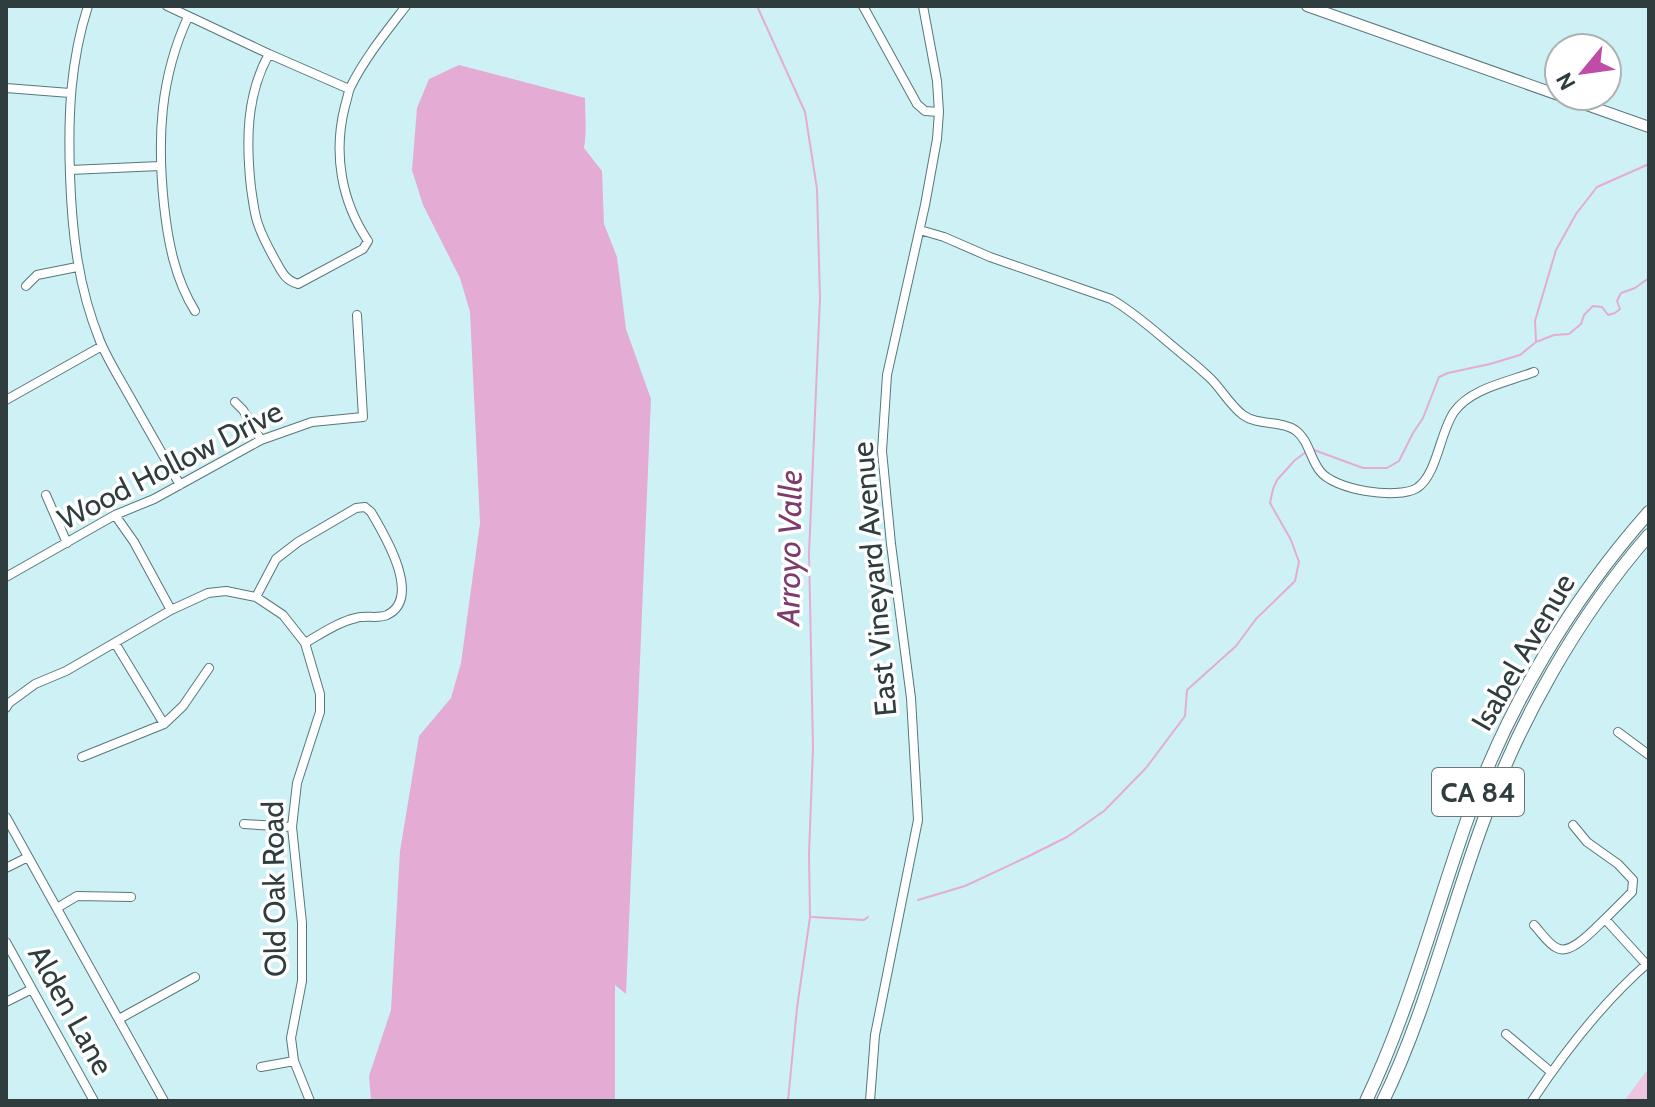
<svg xmlns="http://www.w3.org/2000/svg" width="1655" height="1107" viewBox="0 0 1655 1107" font-family="Cabin,sans-serif">
	<style>
		.green { fill: #edc5e1 }
		.water { fill: #e4acd4 }
		.lines { fill: none; stroke-linecap: round; stroke-linejoin: round }
		.stream { stroke: #e4acd4; stroke-width: 2 }
		.minor-casing { stroke: #57777b; stroke-width: 10 }
		.major-casing { stroke: #57777b; stroke-width: 12 }
		.highway-casing { stroke: #57777b; stroke-width: 14 }
		.minor { stroke: #fff; stroke-width: 8 }
		.major { stroke: #fff; stroke-width: 10 }
		.highway { stroke: #fff; stroke-width: 12 }
		.labels { text-anchor: middle; dominant-baseline: central; stroke-width: 7; stroke-linejoin: round; paint-order: stroke }
		.shield { fill: #fff; stroke: #6d7779; stroke-width: 2 }
		.shield-label { font-size: 28px; font-weight: bold; fill: #2f3d3f }
		.street-label { font-size: 30px; fill: #2f3d3f; stroke: #fff }
		.water-label { font-size: 32px; font-style: italic; fill: #7d3b6e; stroke: #fff }
	</style>
	<rect width="100%" height="100%" fill="#cef1f6"/>
	<path class="green" d="M 1649,1068 L 1649,1101 L 1624,1101 Z"/>
	<path class="water" d="M 459,65 L 585,98 C 585,116 587,131 584,148 L 602,171 L 604,224 L 617,257 L 626,329 L 651,399 L 626,994 L 615,985 L 615,1101 L 371,1101 L 369,1076 L 391,1010 L 400,851 L 419,736 L 451,698 L 461,663 L 480,523 L 470,312 L 460,278 L 423,205 L 412,170 L 417,108 L 429,79 Z"/>
	<g class="lines">
		<path class="stream" d="M 757,6 L 805,112 L 817,189 L 820,298 L 809,553 L 813,748 L 809,854 L 810,917 L 797,1008 L 788,1101
			M 1536,341 L 1535,321 L 1556,250 L 1576,214 L 1597,187 L 1649,164
			M 1314,450 L 1363,468 L 1387,468 L 1399,461 L 1413,433 L 1423,418 L 1439,377 L 1448,373 L 1490,364 L 1520,355 L 1536,342 L 1554,335 L 1569,334 L 1581,324 L 1584,315 L 1593,306 L 1602,307 L 1608,315 L 1615,313 L 1620,309 L 1617,301 L 1621,293 L 1635,288 L 1649,278
			M 918,900 L 965,886 L 1025,858 L 1067,837 L 1104,811 L 1146,768 L 1185,716 L 1187,690 L 1236,646 L 1256,619 L 1295,581 L 1299,562 L 1291,540 L 1270,503 L 1273,489 L 1277,480 L 1295,460 L 1306,452
			M 812,917 L 864,920 L 868,917"/>
		<defs>
			<path id="minor" d="M 88,6 C 70,62 68,116 70,175 C 72,233 78,287 100,341 C 107,358 117,374 126,390 C 144,422 162,453 180,485
				M 167,6 L 269,54 L 349,89
				M 863,6 L 917,104 L 925,111 L 939,112
				M 188,17 C 160,78 157,138 164,205 C 168,242 175,279 195,311
				M 269,54 C 246,95 246,142 251,188 C 253,200 254,213 258,224 C 262,236 268,247 274,258 C 281,270 284,280 298,284 L 363,249 L 368,241 C 341,201 333,153 345,106 C 347,100 348,93 350,88 C 364,59 386,32 406,6
				M 6,88 L 70,93
				M 70,170 L 160,166
				M 920,230 L 944,237 L 990,257 L 1111,299 C 1132,311 1150,327 1169,343 C 1183,355 1198,366 1211,379 C 1222,390 1230,405 1243,415 C 1258,426 1280,420 1295,430 C 1309,440 1310,459 1320,471 C 1334,490 1397,500 1417,488 C 1437,475 1440,432 1454,412 C 1471,388 1508,382 1534,372
				M 26,286 L 37,275 L 77,267
				M 6,400 L 102,346
				M 235,402 L 243,410 L 261,440
				M 46,495 L 67,543
				M 115,515 L 134,542 L 171,610
				M 6,577 L 115,515 L 154,499 L 261,440 L 312,422 L 363,417 L 357,315
				M 256,597 L 276,559 L 298,542 L 356,508 L 365,507 L 371,512 C 384,534 423,598 387,615 C 378,619 366,615 356,618 C 338,622 321,634 305,643
				M 115,643 L 164,724
				M 6,708 L 9,703 L 35,684 L 66,671 L 171,610 L 208,593 L 226,591 L 256,597 L 283,615 L 305,643 L 320,694 L 320,712 L 297,783 L 292,827 L 302,923 L 302,981 L 291,1038 L 294,1061 L 310,1101
				M 1618,732 L 1649,755
				M 82,757 L 164,724 L 183,706 L 209,668
				M 6,817 L 164,1101
				M 244,824 L 292,827
				M 1573,825 L 1587,842 L 1618,864 L 1633,880 L 1632,892 L 1605,919
				M 6,868 L 28,857
				M 57,908 L 77,896 L 131,897
				M 1534,925 C 1540,931 1548,944 1557,948 C 1571,956 1595,928 1605,919 L 1646,964
				M 6,942 L 94,1101
				M 6,1002 L 32,989
				M 119,1019 L 195,977
				M 1506,1034 L 1551,1072
				M 261,1067 L 294,1061
				M 870,1101 L 875,1035 L 918,820 L 911,698 L 891,544 L 882,451 L 887,375 L 925,205 L 937,139 L 939,112 L 937,81 L 923,6
				M 1532,1101 C 1565,1051 1604,1001 1649,962"/>
			<path id="major" d="M 1307,6 L 1649,127"/>
			<path id="highway" d="M 1366,1101 C 1409,1011 1434,914 1467,820 C 1507,708 1570,601 1649,512
				M 1383,1101 C 1425,1015 1449,915 1482,825 C 1517,724 1578,616 1649,535"/>
		</defs>
		<use href="#minor" class="minor-casing"/>
		<use href="#major" class="major-casing"/>
		<use href="#highway" class="highway-casing"/>
		<use href="#minor" class="minor"/>
		<use href="#major" class="major"/>
		<use href="#highway" class="highway"/>
	</g>
	<g class="labels">
		<rect class="shield" x="1432" y="768" width="92" height="48" rx="6"/>
		<g class="shield-label">
			<text x="1478" y="792">CA 84</text>
		</g>
		<g class="street-label">
			<text transform="translate(170 465) rotate(-27)">Wood Hollow Drive</text>
			<text transform="translate(874 579) rotate(-95)">East Vineyard Avenue</text>
			<text transform="translate(1523 652) rotate(-60)">Isabel Avenue</text>
			<text transform="translate(274 889) rotate(-91)">Old Oak Road</text>
			<text transform="translate(71 1010) rotate(61)">Alden Lane</text>
		</g>
		<g class="water-label">
			<text transform="translate(789 548) rotate(-89)">Arroyo Valle</text>
		</g>
	</g>
	<rect width="1655" height="1107" fill="none" stroke="#2f3d3f" stroke-width="16"/>
	<g transform="translate(1583 72) rotate(241)"><circle r="38" fill="#ffffff" stroke="#acb1b2" stroke-width="2"/>
	<path d="M0-6L14 30L0 20L-14 30Z" fill="#bf4ca6"/>
	<text y="-12" font-size="22" font-weight="bold" text-anchor="middle" fill="#2f3d3f">N</text>
	</g>
</svg>
